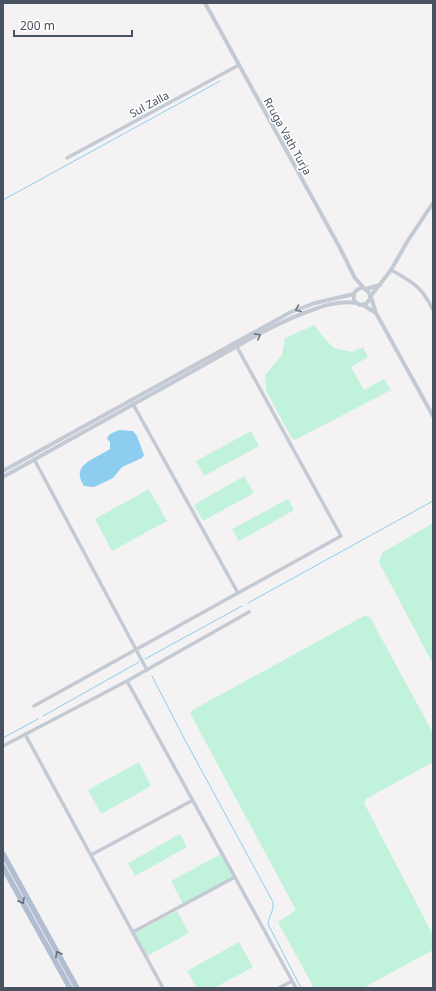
<svg xmlns="http://www.w3.org/2000/svg" width="436" height="991" viewBox="0 0 436 991" font-family="'Noto Sans',sans-serif">
	<style>
		.green { fill: #c1f2db }
		.water { fill: #8dcdf0 }
		.lines { fill: none; stroke-linecap: round; stroke-linejoin: round }
		.stream { stroke: #8dcdf0; stroke-width: 1 }
		.minor { stroke: #c3cad4; stroke-width: 3.5 }
		.tertiary { stroke: #c3cad4; stroke-width: 4 }
		.primary { stroke: #b1bdd1; stroke-width: 5.5 }
		.oneway { stroke: #6e7684 }
		.oneway2 { stroke: #636d7d }
		.labels { text-anchor: middle; dominant-baseline: central; stroke-width: 3; stroke-linejoin: round; paint-order: stroke }
		.street-label { font-size: 11px; fill: #495261; stroke: #fff }
	</style>
	<rect width="100%" height="100%" fill="#f4f2f2"/>
	<path class="green" d="M 315,325 L 323,337 L 334,348 L 352,352 L 363,347 L 368,357 L 351,367 L 364,390 L 384,379 L 391,390 L 295,440 L 291,437 L 266,390 L 265,375 L 282,355 L 285,338 Z
		M 251,431 L 259,446 L 204,476 L 196,461 Z
		M 244,476 L 254,493 L 203,521 L 194,505 Z
		M 149,489 L 167,521 L 112,551 L 95,519 Z
		M 288,499 L 294,510 L 239,541 L 232,529 Z
		M 433,523 L 433,664 L 379,562 L 382,553 Z
		M 364,616 L 370,617 L 433,733 L 433,762 L 366,799 L 364,803 L 433,935 L 433,950 L 363,988 L 314,988 L 278,922 L 296,910 L 190,713 L 191,711 Z
		M 139,762 L 151,786 L 101,814 L 88,790 Z
		M 180,834 L 187,847 L 135,876 L 128,863 Z
		M 221,854 L 233,877 L 183,904 L 171,881 Z
		M 177,911 L 189,933 L 147,956 L 135,933 Z
		M 239,942 L 253,967 L 214,988 L 197,988 L 187,971 Z"/>
	<path class="water" d="M 120,430 L 133,431 L 137,436 L 144,455 L 142,458 L 122,467 L 113,478 L 94,487 L 84,486 C 70,464 94,460 110,449 L 110,442 L 107,439 C 109,433 114,432 120,430 Z"/>
	<g class="lines">
		<path class="stream" d="M 3,200 L 220,81
			M 248,603 L 433,501
			M 145,659 L 242,606
			M 152,676 L 185,740 L 273,902 C 274,912 269,915 268,924 L 301,988
			M 43,716 L 139,662
			M 3,738 L 38,719"/>
		<path class="minor" d="M 67,158 L 239,65
			M 391,270 C 413,282 422,287 433,310
			M 133,404 L 238,593
			M 34,459 L 147,670
			M 127,681 L 296,988
			M 34,706 L 341,536 L 237,347
			M 25,734 L 163,988
			M 3,746 L 127,681 L 249,612
			M 91,855 L 193,800
			M 133,932 L 235,877
			M 279,988 L 292,981"/>
		<path class="tertiary" d="M 205,3 L 340,248 L 355,278 L 364,288
			M 366,289 L 380,285
			M 370,297 L 391,270 L 407,242 L 433,203
			M 370,299 L 366,304 L 360,305 L 354,301 L 354,294 C 355,291 357,289 361,288 C 371,287 373,306 376,313 L 433,416
			M 363,305 L 376,313
			M 3,471 L 291,312 L 315,303 L 354,294
			M 3,477 C 69,440 135,403 202,366 C 238,346 276,322 315,309 C 328,304 343,301 356,303"/>
		<path class="primary" d="M 3,854 L 77,988
			M 3,867 L 70,988"/>
	</g>
	<defs><path id="oneway-chevron" d="M-2-3.5L2.5 0L-2 3.5" fill="none" stroke-width="1.6" stroke-linecap="round" stroke-linejoin="round"/></defs>
	<g class="oneway">
		<use href="#oneway-chevron" transform="translate(298 309) rotate(158)"/>
		<use href="#oneway-chevron" transform="translate(258 336) rotate(-28)"/>
	</g>
	<g class="oneway2">
		<use href="#oneway-chevron" transform="translate(22 901) rotate(61)"/>
		<use href="#oneway-chevron" transform="translate(58 954) rotate(-119)"/>
	</g>
	<g class="labels">
		<g class="street-label">
			<text transform="translate(149 104) rotate(-28)">Sul Zalla</text>
			<text transform="translate(288 136) rotate(61)">Rruga Vath Turja</text>
		</g>
	</g>
	<rect width="436" height="991" fill="none" stroke="#495261" stroke-width="8"/>
	<path d="M14 30v6h118v-6" fill="none" stroke="#495261" stroke-width="2"/>
	<text x="20" y="30" font-size="12" fill="#495261" stroke="#ffffff" stroke-width="3" paint-order="stroke">200 m</text>
</svg>
